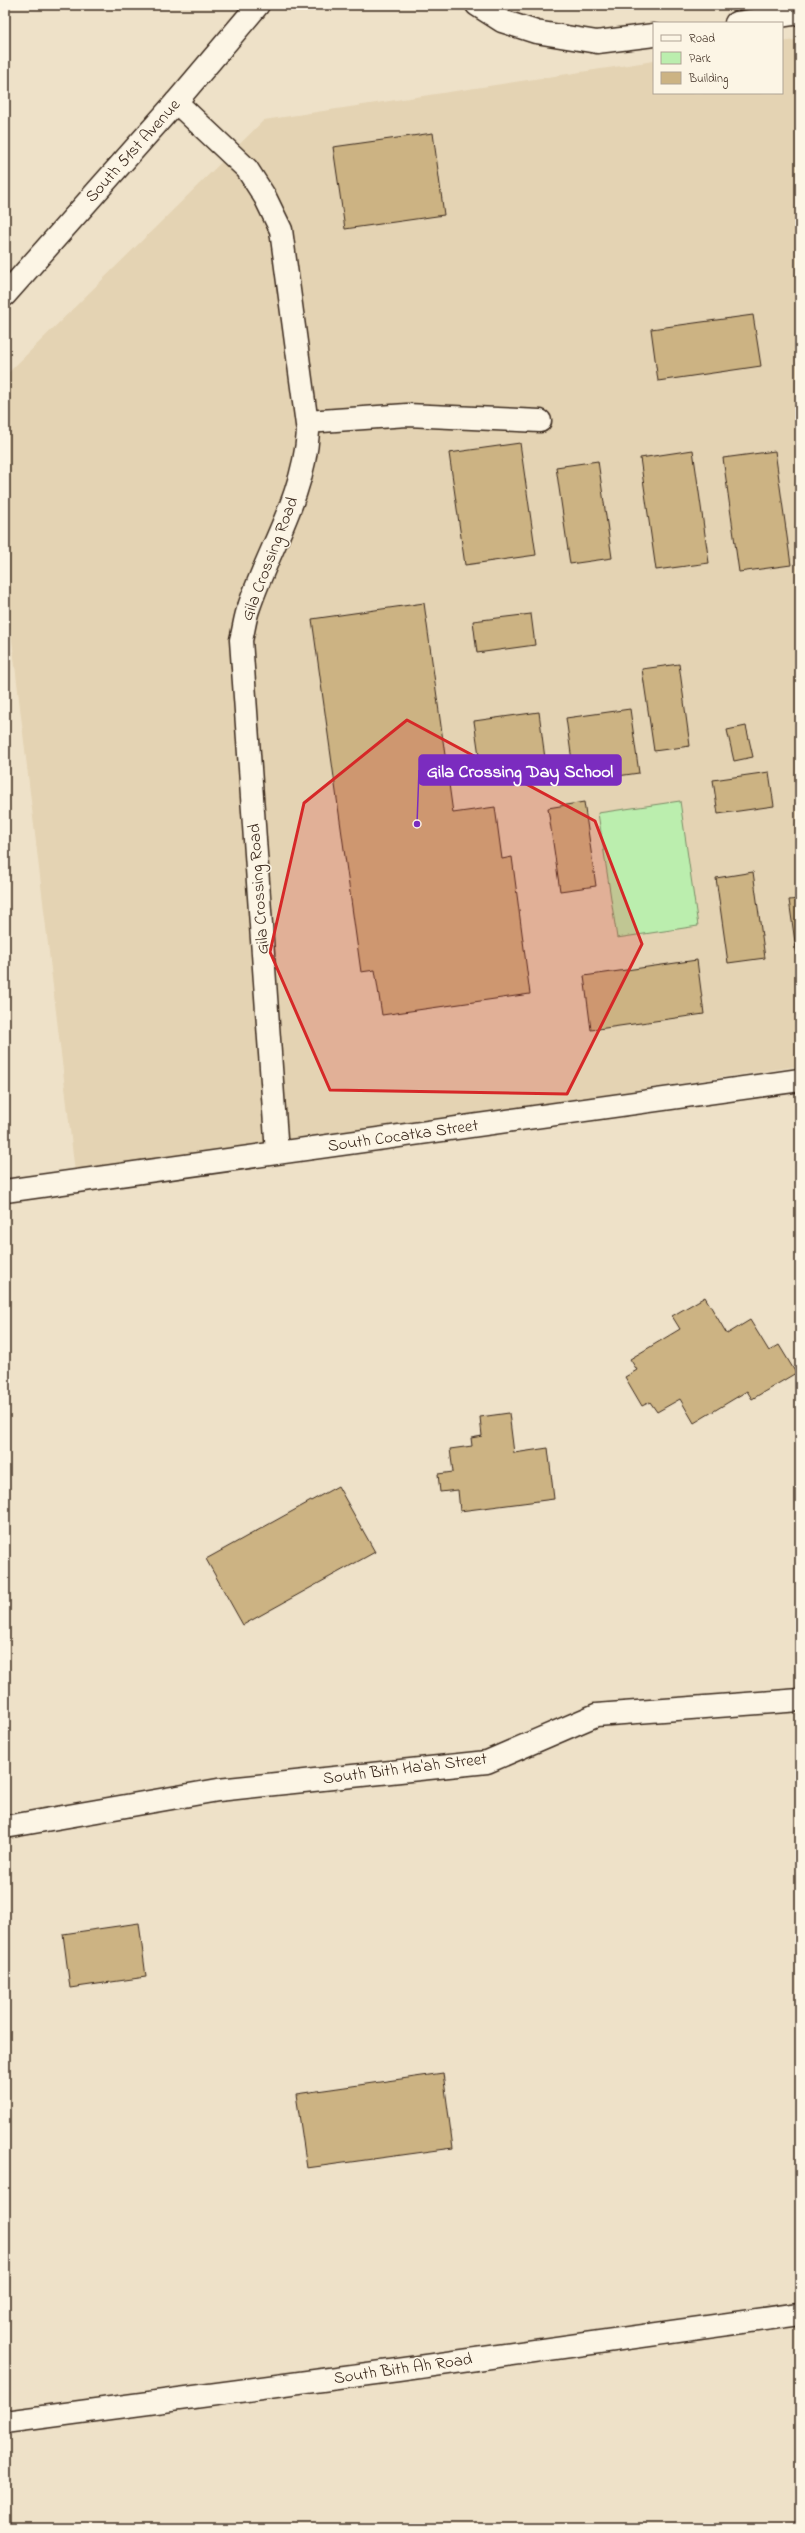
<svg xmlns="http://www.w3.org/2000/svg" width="805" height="2533" viewBox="0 0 805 2533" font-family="'Indie Flower',sans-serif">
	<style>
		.built { fill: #e4d3b3 }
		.green { fill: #bbeeae; stroke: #7b8c66 }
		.building { fill: #ccb383; stroke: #3b2a1e }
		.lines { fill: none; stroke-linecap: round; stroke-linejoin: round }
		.minor-casing { stroke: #3b2a1e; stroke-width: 25 }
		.major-casing { stroke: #3b2a1e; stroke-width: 25 }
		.minor { stroke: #fcf5e5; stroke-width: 22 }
		.major { stroke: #fcf5e5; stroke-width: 22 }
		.marked { fill: #d62828; fill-opacity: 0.2; stroke: #d62828; stroke-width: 3; stroke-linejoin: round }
		.labels { text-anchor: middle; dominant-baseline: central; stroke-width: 3; stroke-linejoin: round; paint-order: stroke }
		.street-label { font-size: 17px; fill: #3b2a1e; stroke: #fcf5e5 }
		.leader { fill: none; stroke: #7b2cbf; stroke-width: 1.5 }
		.callout-dot { fill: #7b2cbf; stroke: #fcf5e5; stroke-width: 1.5 }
		.callout { fill: #7b2cbf; stroke: #7b2cbf; stroke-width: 1.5 }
		.callout-label { font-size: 18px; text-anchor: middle; font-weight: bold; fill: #fff }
	</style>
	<rect width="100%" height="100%" fill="#eee1c8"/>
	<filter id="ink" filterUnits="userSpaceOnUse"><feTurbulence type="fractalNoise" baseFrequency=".025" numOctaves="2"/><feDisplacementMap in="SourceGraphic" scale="8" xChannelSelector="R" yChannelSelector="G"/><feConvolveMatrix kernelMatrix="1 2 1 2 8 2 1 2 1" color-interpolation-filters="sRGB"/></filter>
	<g filter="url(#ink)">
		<path class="built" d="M 800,39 L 800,1066 L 75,1172 L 5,581 L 5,376 L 264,120 L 654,61 L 654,93 L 782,93 L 782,42 Z"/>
		<path class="green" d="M 680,801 L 698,926 L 617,938 L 598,813 Z"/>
		<path class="building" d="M 433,133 L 444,215 L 345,229 L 333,147 Z
			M 753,315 L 761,366 L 658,381 L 651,329 Z
			M 520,443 L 536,555 L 465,565 L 449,453 Z
			M 693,450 L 709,563 L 656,570 L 640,458 Z
			M 775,451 L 791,565 L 739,572 L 723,458 Z
			M 598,461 L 612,558 L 570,564 L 556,467 Z
			M 424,603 L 453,813 L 495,807 L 502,859 L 512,857 L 530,994 L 382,1015 L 375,970 L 361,972 L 312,619 Z
			M 531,614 L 535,645 L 477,653 L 473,621 Z
			M 679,664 L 690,746 L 654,751 L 642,669 Z
			M 630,709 L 639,773 L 575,782 L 566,718 Z
			M 539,712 L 547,774 L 483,783 L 474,721 Z
			M 746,726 L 753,757 L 734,761 L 727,730 Z
			M 769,772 L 774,806 L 718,814 L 713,780 Z
			M 584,802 L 596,886 L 560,891 L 548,808 Z
			M 753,872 L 765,958 L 728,963 L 716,878 Z
			M 800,899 L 800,977 L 789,900 Z
			M 697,960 L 704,1014 L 591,1030 L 584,976 Z
			M 705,1297 L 727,1334 L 750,1320 L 769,1351 L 779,1345 L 796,1373 L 752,1399 L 747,1391 L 694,1423 L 680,1399 L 657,1412 L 650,1402 L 642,1406 L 625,1377 L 637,1370 L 630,1359 L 680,1329 L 672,1316 Z
			M 509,1413 L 514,1453 L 548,1448 L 554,1499 L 460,1511 L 458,1490 L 440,1492 L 438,1474 L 453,1472 L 450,1449 L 472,1446 L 471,1438 L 482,1436 L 480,1417 Z
			M 338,1486 L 375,1552 L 243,1625 L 206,1559 Z
			M 139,1923 L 146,1977 L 70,1988 L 63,1934 Z
			M 443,2073 L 453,2148 L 307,2168 L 296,2094 Z"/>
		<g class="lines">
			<defs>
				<path id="minor" d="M 477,5 L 502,21 L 536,32 L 597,42 L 654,35
					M 736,23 L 800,13
					M 176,102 L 247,169 L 265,197 L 281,230 L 308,432 C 304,496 269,548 249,607 C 245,617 244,629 241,640 L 277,1153
					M 307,422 L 407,415 L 540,421
					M 5,1191 L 800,1080
					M 5,1827 L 218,1790 L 487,1762 L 596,1715 L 800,1700
					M 5,2422 L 398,2370 L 800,2314"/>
				<path id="major" d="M 5,295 L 176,102 L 258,5"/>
			</defs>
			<use href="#minor" class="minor-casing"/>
			<use href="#major" class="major-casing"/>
			<use href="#minor" class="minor"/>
			<use href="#major" class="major"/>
		</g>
	</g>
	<path class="marked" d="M 407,720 L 595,821 L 642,944 L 567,1094 L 330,1090 L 270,952 L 304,803 Z"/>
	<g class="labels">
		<g class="street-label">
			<text transform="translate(133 151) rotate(-48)">South 51st Avenue</text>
			<text transform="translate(270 559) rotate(-69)">Gila Crossing Road</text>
			<text transform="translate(259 889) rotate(-94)">Gila Crossing Road</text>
			<text transform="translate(403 1136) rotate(-8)">South Cocatka Street</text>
			<text transform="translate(405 1769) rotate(-7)">South Bith Ha'ah Street</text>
			<text transform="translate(403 2369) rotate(-8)">South Bith Ah Road</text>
		</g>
	</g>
	<path class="leader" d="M417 824L419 770"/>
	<circle class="callout-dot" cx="417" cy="824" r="4"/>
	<rect class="callout" x="419" y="755" width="202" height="30" rx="4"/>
	<g class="callout-label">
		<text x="520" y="777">Gila Crossing Day School</text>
	</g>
	<rect width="805" height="2533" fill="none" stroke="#fcf5e5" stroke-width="20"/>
	<rect x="10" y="10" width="785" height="2513" fill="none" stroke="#3b2a1e" stroke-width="1.5" filter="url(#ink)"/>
	<rect x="653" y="22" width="130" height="72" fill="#fcf5e5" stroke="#afa495"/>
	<rect x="661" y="35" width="20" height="6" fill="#fcf5e5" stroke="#afa495"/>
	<text x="689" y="42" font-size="12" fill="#3b2a1e">Road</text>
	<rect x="661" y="52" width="20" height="12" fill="#bbeeae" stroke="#afa495"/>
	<text x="689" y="62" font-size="12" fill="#3b2a1e">Park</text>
	<rect x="661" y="72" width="20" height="12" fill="#ccb383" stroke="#afa495"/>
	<text x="689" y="82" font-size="12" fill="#3b2a1e">Building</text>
</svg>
